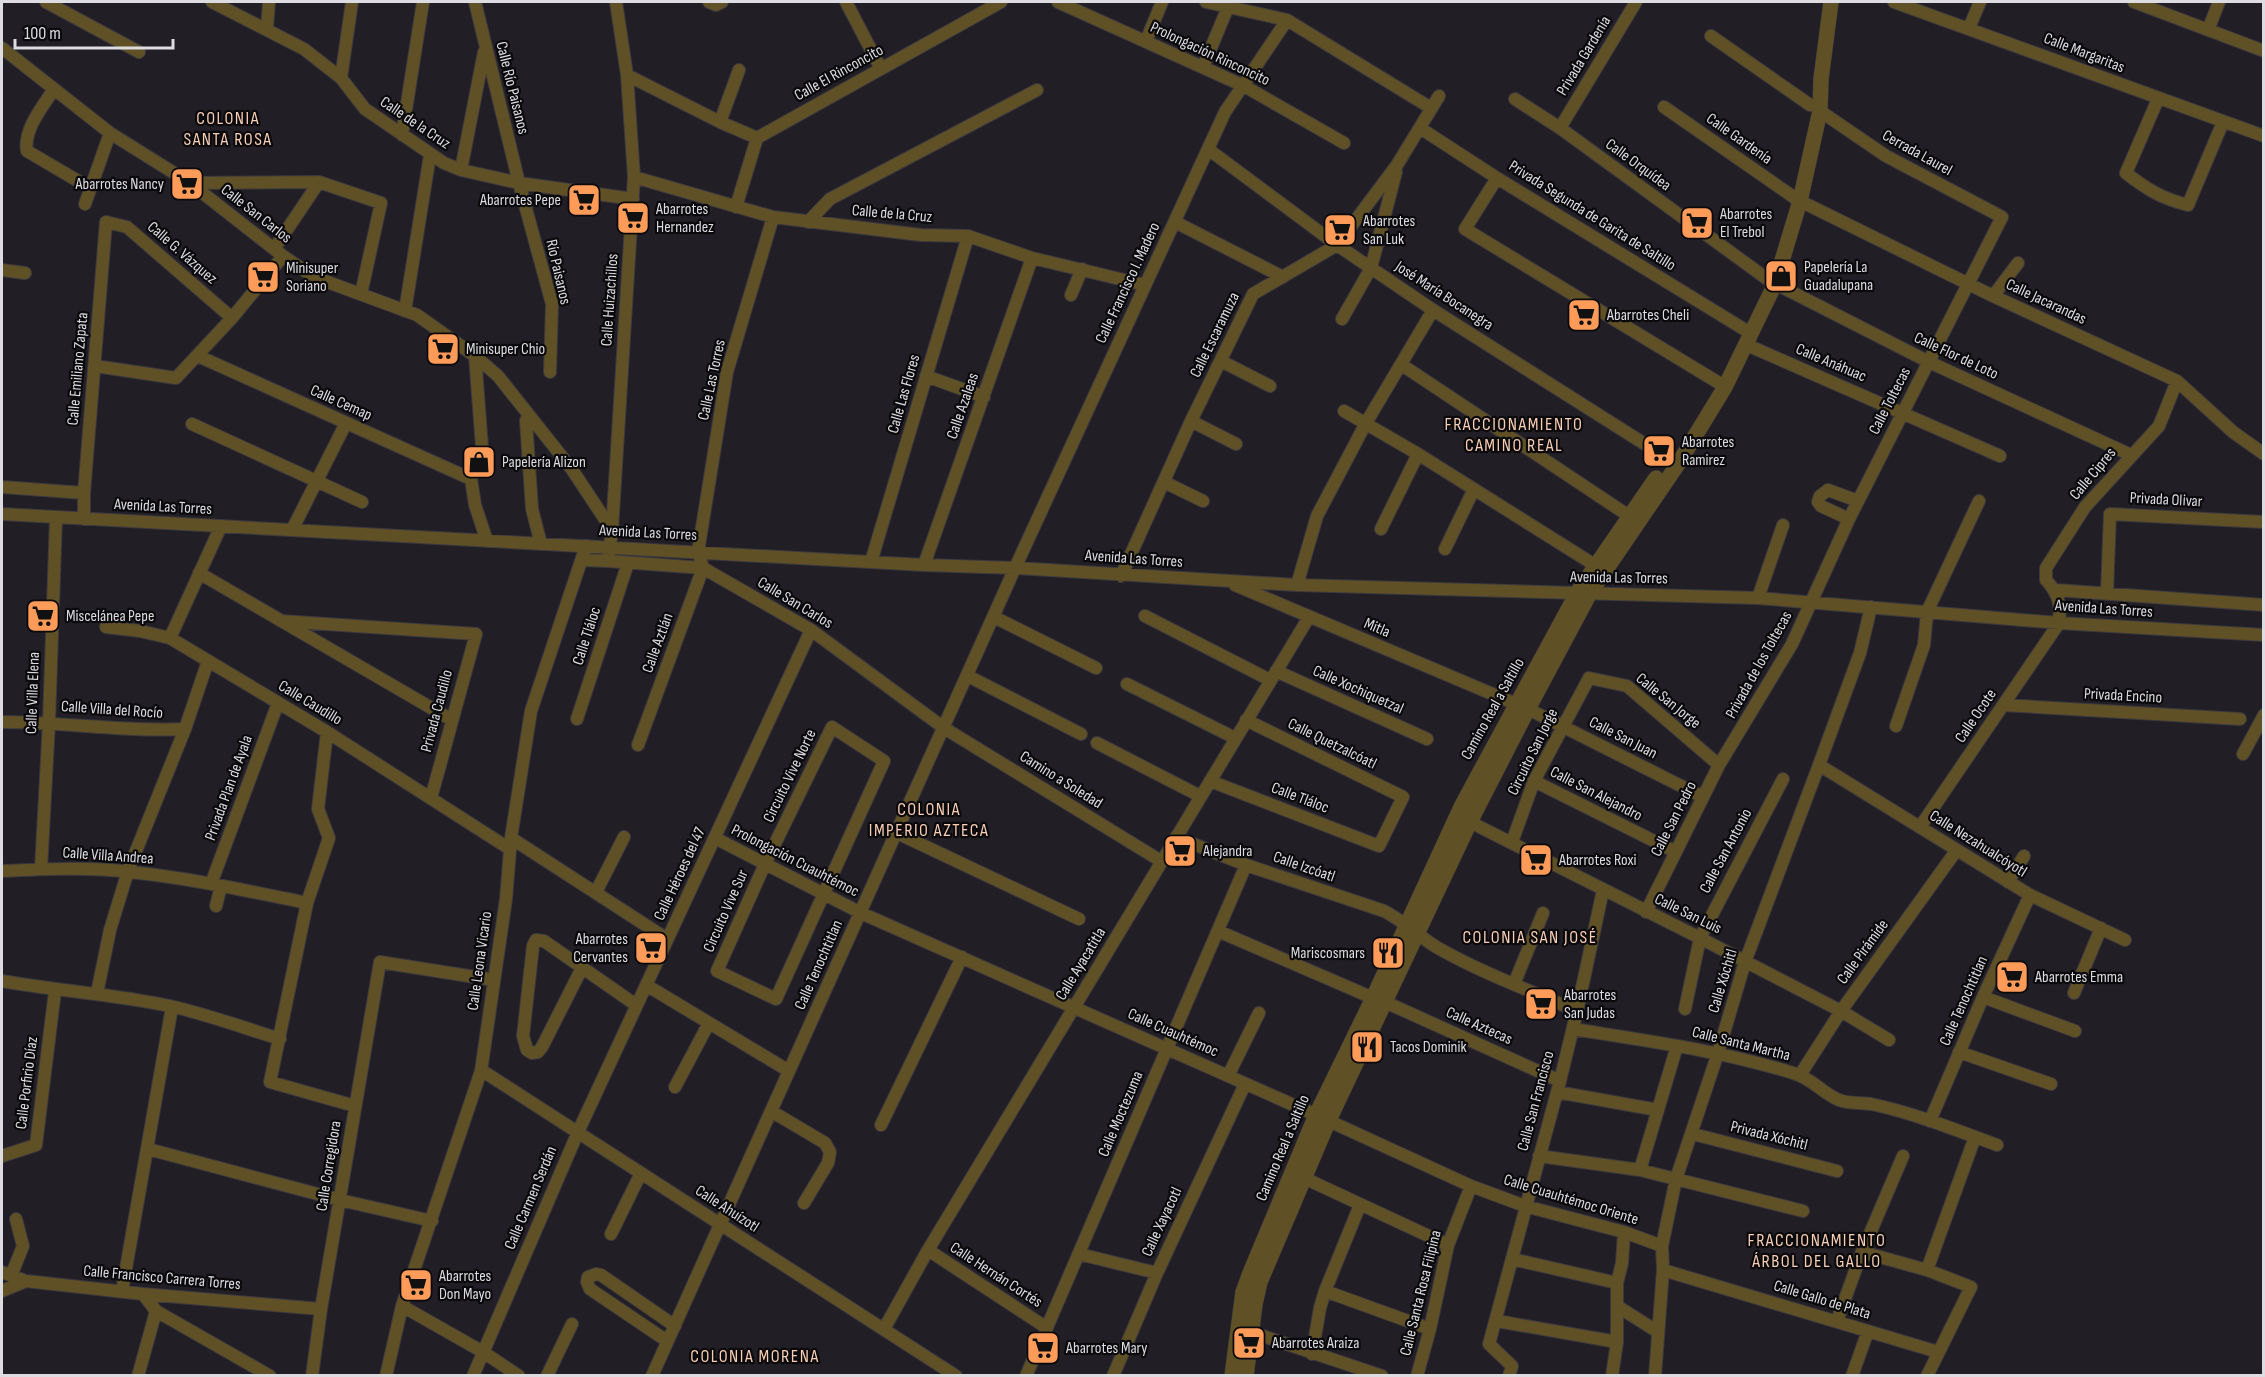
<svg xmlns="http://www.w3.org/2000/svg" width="2265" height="1377" viewBox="0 0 2265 1377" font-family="'Sofia Sans Condensed',sans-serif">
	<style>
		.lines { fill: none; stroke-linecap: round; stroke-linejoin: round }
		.minor-casing { stroke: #3b393f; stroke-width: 14 }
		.tertiary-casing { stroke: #3b393f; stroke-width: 16 }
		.minor { stroke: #605026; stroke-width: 12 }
		.tertiary { stroke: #605026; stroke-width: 15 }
		.labels { text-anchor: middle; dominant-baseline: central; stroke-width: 4.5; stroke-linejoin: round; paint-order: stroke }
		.street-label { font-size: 16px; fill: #dddce0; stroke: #0a090c }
		.poi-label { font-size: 16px; fill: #dddce0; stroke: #0a090c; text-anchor: start }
		.neighbourhood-label { font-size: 18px; letter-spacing: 1.5px; fill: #f9ceb4; stroke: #0a090c }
	</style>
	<rect width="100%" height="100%" fill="#211f25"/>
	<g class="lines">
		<defs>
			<path id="minor" d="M 46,2 L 139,52
				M 212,2 L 304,49 L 341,78 L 365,109 L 444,163 L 461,170 L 519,183 L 633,199
				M 475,2 L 519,183 L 552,304 L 550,372
				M 709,2 L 716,5 L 722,2
				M 846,2 L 881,69
				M 1058,2 L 1244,86 L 1344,143
				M 1206,2 L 1287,20 L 1431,108
				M 1894,2 L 2264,136
				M 2134,2 L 2264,51
				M 267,28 L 269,2
				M 1969,28 L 1980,2
				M 2208,30 L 2219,2
				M 1711,36 L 1810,105
				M 1146,41 L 1162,2
				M 2,48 L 110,133 L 190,183 L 283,256 L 314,277 L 417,315 L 475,356 L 498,376 L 571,468 L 612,530 L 608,561 L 703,568 L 811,630 L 944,728 L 1161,861
				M 1203,67 L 1228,7
				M 627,75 L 720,122 L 757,138
				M 341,78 L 352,2
				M 54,89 C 43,106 23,130 27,151 L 90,188
				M 1515,99 L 1560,128 L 1770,281 L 1929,362 L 2131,455
				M 2158,99 L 2126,173 C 2146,189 2163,199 2188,205 L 2223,122
				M 1664,107 L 1795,198
				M 720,122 L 739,70
				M 1420,128 L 1497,178 L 1747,331
				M 1560,128 L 1636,2
				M 402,135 L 423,2
				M 1208,149 L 1337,245 L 1433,310 L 1670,460
				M 461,170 L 484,52
				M 634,177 L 773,217 L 921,235 L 968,236 L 1032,258 L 1145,285
				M 1497,178 L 1465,229 L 1719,383
				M 190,183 L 319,182 L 381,203 L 361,294
				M 1800,201 L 1993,296 L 2177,381 L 2233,432 L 2264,454
				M 85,204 L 110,133
				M 736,207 L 757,138 L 1001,2
				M 808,222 L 830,199 L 1037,90
				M 1175,222 L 1283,277
				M 274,249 L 319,182
				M 2,270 L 25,273
				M 1071,295 L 1082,269
				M 1993,296 L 2018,263
				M 405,311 L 430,155
				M 1342,319 L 1371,268 L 1396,172
				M 1747,345 L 2000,456
				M 198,356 L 471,479
				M 475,356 L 482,447 L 471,479 L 475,505 L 487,541
				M 1221,361 L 1270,386
				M 1402,365 L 1629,516
				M 95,366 L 176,378 L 232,318 L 283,256
				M 926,376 L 984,397
				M 1344,411 L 1418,454 L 1601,569
				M 529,415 L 526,421 L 532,509 L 541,544
				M 1191,421 L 1236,444
				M 192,424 L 362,502
				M 1164,482 L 1203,501
				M 2,487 L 84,493
				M 2,514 L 924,565 L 1015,568 L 1297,585 L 1758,598 L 2059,623 L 2264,635
				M 84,519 L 84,493 L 106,222 L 127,227 L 232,318
				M 1849,519 L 1821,506 L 1818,502 L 1820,496 L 1828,490 L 1858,501
				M 1381,529 L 1418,454
				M 292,530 L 346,423
				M 612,530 L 634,177 L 627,75 L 616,2
				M 1445,549 L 1474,489
				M 582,560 L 608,561
				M 871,562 L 968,236
				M 924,565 L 1032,258
				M 199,573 L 452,720
				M 1121,576 L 1191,421 L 1253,294 L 1337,245 L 1397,165 L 1439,96
				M 1235,585 L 1516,704
				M 1297,585 L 1317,516 L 1366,423 L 1433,310
				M 2056,590 L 2264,605
				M 2107,593 L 2110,514 L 2264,522
				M 1758,598 L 1783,525
				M 1145,616 L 1270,680
				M 994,617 L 1096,668
				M 281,621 L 476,634 L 431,798
				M 106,627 L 140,631 L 170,638 L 327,732 L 510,849
				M 170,638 L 221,526
				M 1276,671 L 1427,739
				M 968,676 L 1081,734
				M 1127,684 L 1235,738
				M 2003,705 L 2240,719
				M 1528,709 L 1703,797
				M 577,719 L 628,563
				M 2,722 C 63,722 123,732 185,729
				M 1896,726 L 1924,645 L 1927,612 L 1979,501
				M 832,727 L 884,761 L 776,999 L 717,971 L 765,864 Z
				M 327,732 L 318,809 L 329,838 L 307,903 L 270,1082 L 355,1106
				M 1097,743 L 1200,796
				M 638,745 L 703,568 L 698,552 L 727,372 L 773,217
				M 2243,754 L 2264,715
				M 1819,765 L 2030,895 L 2125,940
				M 1210,781 L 1379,846 L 1403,797 L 1246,720
				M 1534,781 L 1676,852
				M 1470,822 L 1700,938 L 1841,1011 L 1889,1040
				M 1920,827 L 2059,623 C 2061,605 2059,594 2046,580 L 2046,568 L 2085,507 L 2159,426 L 2177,381
				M 897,833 L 1079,919
				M 1176,837 L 1246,865 L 1384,911 C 1404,921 1419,937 1438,948 C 1482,973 1531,991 1577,1011
				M 511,838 L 667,939
				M 715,838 L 861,913 L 1316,1115 L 1471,1186 L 1525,1206 L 1624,1232 L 1662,1246
				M 1512,842 L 1534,781 L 1589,678 L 1627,686 L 1719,765
				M 41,869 L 49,722 L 56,517
				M 2,871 C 44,869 88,867 130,872 C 190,878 248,891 307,903
				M 2008,882 L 2024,856
				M 211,884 L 278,703
				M 596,892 L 624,837
				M 216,906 L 221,886
				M 1646,912 L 1719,765 L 1792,644 L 1849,519 L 2002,217 L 1886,156 L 1820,111
				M 1218,931 L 1373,998
				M 583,966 L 542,1047 L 538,1052 L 532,1053 L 527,1050 L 523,1036 L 533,946 L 536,940 L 544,941 L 636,1005
				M 2,981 C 58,991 114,994 170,1006 C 207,1014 244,1028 280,1039
				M 1514,984 L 1543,913
				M 646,985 L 789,1071
				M 97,993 L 110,930 L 128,871 L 185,729 L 208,661
				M 2074,993 L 2101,928
				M 1983,997 L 2075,1031
				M 1385,1002 L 1560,1081
				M 1685,1009 L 1700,938 L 1783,779
				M 1573,1029 C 1648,1041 1724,1051 1796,1074 C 1812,1079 1824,1094 1839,1100 C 1850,1104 1860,1102 1871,1104 C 1914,1113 1956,1130 1997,1145
				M 1959,1052 L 2051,1084
				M 481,1070 L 956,1376
				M 1800,1075 L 1841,1011 L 1956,851
				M 1228,1076 L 1259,1013
				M 675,1087 L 709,1023
				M 1557,1092 L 1658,1110
				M 771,1111 L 825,1143 L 830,1152 L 828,1163 L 804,1203
				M 1930,1121 L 1983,997 L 2030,895
				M 881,1125 L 962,957
				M 1693,1134 L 1837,1171
				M 148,1149 L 340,1200 L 432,1221
				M 2,1156 L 36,1145 L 55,991
				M 1539,1156 L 1640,1170 L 1803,1211
				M 1640,1170 L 1677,1046
				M 1304,1178 L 1448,1245
				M 611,1234 L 641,1173
				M 928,1250 L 1047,1328
				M 1862,1252 L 1927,1270 L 1971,1287 L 1927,1376
				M 1079,1254 L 1157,1273
				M 1512,1259 L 1617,1283
				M 1663,1270 L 1938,1352
				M 1927,1270 L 1975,1137
				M 2,1272 L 26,1281 L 143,1294 L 321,1309
				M 11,1276 L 23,1246 L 16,1219
				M 2,1291 L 26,1281
				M 122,1291 L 172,1007
				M 1325,1291 L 1430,1329
				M 143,1294 L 156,1311 L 270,1376
				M 402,1306 L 483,1352 L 519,1376
				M 1617,1306 L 1658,1332
				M 1497,1321 L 1617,1342
				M 1837,1321 L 1862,1252 L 1903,1156
				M 884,1329 L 928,1250 L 1309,617
				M 1245,1330 L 1382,1376
				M 667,1341 L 590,1289 L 587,1282 L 588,1277 L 596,1274 L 601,1275 L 675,1326
				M 1312,1354 L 1320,1308 L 1325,1291 L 1360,1205
				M 138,1376 L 156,1311
				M 312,1376 L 321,1309 L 380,962 L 494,980
				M 386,1376 L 402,1306 L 481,1071 L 506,899 L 511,838 L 531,711 L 586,546
				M 473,1376 L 578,1132 L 811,630
				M 547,1376 L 572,1324
				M 652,1376 L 1015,568 L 1225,112 L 1287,20
				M 1026,1376 L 1246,865
				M 1113,1376 L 1157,1273 L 1245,1084
				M 1417,1376 L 1430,1329 L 1448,1245 L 1471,1186
				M 1509,1376 L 1512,1366 L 1489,1344 L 1560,1081 L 1577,1011 L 1603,890
				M 1612,1376 L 1617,1342 L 1617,1283 L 1622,1263 L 1624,1232
				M 1655,1376 L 1663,1270 L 1662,1246 L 1676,1179 L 1718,1053 L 1745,962 L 1819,765 L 1860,653 L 1871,607
				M 1852,1376 L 1868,1331"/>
			<path id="tertiary" d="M 1232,1376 L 1243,1292 L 1250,1273 L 1316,1115 L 1373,998 L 1462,805 L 1577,593 L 1656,478
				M 1246,1376 L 1255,1304 L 1260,1282 L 1329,1120 L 1470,822 L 1528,709 L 1590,593 L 1678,464 L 1725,387 L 1775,284 L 1800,201 L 1820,111 L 1821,79 L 1831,2"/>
		</defs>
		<use href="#minor" class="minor-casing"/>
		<use href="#tertiary" class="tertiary-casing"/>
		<use href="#minor" class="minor"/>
		<use href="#tertiary" class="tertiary"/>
	</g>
	<defs>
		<symbol id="supermarket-square" viewBox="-11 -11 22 22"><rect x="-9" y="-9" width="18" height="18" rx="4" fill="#fe9b58" stroke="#0a090c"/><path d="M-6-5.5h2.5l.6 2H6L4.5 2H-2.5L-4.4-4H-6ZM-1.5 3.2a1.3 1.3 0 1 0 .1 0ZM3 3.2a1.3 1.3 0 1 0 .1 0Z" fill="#111"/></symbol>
		<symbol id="shop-square" viewBox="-11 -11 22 22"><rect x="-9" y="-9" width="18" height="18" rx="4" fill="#fe9b58" stroke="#0a090c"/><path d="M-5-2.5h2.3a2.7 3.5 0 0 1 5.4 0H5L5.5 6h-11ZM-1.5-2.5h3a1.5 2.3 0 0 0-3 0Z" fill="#111"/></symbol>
		<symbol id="restaurant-square" viewBox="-11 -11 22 22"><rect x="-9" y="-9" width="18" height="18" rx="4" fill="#fe9b58" stroke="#0a090c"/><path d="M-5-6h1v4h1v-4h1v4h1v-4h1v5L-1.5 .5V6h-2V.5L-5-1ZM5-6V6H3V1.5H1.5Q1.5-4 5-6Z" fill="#111"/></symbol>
	</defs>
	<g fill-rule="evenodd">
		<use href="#supermarket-square" x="168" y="165" width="38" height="38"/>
		<use href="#supermarket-square" x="565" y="181" width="38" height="38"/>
		<use href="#supermarket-square" x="614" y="199" width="38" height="38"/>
		<use href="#supermarket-square" x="1678" y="204" width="38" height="38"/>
		<use href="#supermarket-square" x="1321" y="211" width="38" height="38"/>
		<use href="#shop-square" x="1762" y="257" width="38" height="38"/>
		<use href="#supermarket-square" x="244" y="258" width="38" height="38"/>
		<use href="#supermarket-square" x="1565" y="296" width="38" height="38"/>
		<use href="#supermarket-square" x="424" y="330" width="38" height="38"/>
		<use href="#supermarket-square" x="1640" y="432" width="38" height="38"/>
		<use href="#shop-square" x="460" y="443" width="38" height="38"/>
		<use href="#supermarket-square" x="24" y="597" width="38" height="38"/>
		<use href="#supermarket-square" x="1161" y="832" width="38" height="38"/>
		<use href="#supermarket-square" x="1517" y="841" width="38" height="38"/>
		<use href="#supermarket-square" x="632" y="929" width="38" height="38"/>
		<use href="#restaurant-square" x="1369" y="934" width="38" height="38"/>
		<use href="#supermarket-square" x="1993" y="958" width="38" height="38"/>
		<use href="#supermarket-square" x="1522" y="985" width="38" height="38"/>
		<use href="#restaurant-square" x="1348" y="1028" width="38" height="38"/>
		<use href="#supermarket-square" x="397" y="1266" width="38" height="38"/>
		<use href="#supermarket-square" x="1230" y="1324" width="38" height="38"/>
		<use href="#supermarket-square" x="1024" y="1329" width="38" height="38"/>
	</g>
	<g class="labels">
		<g class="street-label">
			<text transform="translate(2084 53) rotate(21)">Calle Margaritas</text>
			<text transform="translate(1210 54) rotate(25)">Prolongación Rinconcito</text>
			<text transform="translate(1584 56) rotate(-59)">Privada Gardenía</text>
			<text transform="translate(839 73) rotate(-29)">Calle El Rinconcito</text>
			<text transform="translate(512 88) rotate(76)">Calle Río Paisanos</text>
			<text transform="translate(415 123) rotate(34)">Calle de la Cruz</text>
			<text transform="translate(1739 139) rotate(35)">Calle Gardenía</text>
			<text transform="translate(1917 153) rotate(29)">Cerrada Laurel</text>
			<text transform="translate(1638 165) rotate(36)">Calle Orquídea</text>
			<text transform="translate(256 214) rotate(38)">Calle San Carlos</text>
			<text transform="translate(892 214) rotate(5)">Calle de la Cruz</text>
			<text transform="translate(1592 216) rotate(32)">Privada Segunda de Garita de Saltillo</text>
			<text transform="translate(182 253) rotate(41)">Calle G. Vázquez</text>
			<text transform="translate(558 272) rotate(77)">Río Paisanos</text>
			<text transform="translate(1128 283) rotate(-65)">Calle Francisco I. Madero</text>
			<text transform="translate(1444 296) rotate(33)">José María Bocanegra</text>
			<text transform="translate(610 300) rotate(-86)">Calle Huizachillos</text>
			<text transform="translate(2046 302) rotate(25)">Calle Jacarandas</text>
			<text transform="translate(1215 335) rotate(-64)">Calle Escaramuza</text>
			<text transform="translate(1956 356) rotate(25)">Calle Flor de Loto</text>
			<text transform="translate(1831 363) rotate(23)">Calle Anáhuac</text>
			<text transform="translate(78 369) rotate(-85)">Calle Emiliano Zapata</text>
			<text transform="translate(712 380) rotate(-78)">Calle Las Torres</text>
			<text transform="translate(904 394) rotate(-74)">Calle Las Flores</text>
			<text transform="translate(1890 401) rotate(-63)">Calle Toltecas</text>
			<text transform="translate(341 403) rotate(24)">Calle Cemap</text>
			<text transform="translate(963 406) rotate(-71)">Calle Azaleas</text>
			<text transform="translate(2093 474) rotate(-50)">Calle Cipres</text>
			<text transform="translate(2166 500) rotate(3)">Privada Olivar</text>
			<text transform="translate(163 507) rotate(3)">Avenida Las Torres</text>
			<text transform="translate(648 533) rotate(3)">Avenida Las Torres</text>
			<text transform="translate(1134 559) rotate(4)">Avenida Las Torres</text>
			<text transform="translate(1619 578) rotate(1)">Avenida Las Torres</text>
			<text transform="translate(795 603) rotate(31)">Calle San Carlos</text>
			<text transform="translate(2104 609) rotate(4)">Avenida Las Torres</text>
			<text transform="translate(1377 628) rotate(23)">Mitla</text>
			<text transform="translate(587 636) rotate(-72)">Calle Tláloc</text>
			<text transform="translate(658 643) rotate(-70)">Calle Aztlán</text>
			<text transform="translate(1759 665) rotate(-61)">Privada de los Toltecas</text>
			<text transform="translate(1358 690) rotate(24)">Calle Xochiquetzal</text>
			<text transform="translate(33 693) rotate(-88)">Calle Villa Elena</text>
			<text transform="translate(2123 696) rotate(3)">Privada Encino</text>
			<text transform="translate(1668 701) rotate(39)">Calle San Jorge</text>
			<text transform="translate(310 703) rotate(31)">Calle Caudillo</text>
			<text transform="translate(1493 709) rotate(-61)">Camino Real a Saltillo</text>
			<text transform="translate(112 710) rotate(4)">Calle Villa del Rocío</text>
			<text transform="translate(437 711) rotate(-75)">Privada Caudillo</text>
			<text transform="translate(1976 716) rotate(-56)">Calle Ocote</text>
			<text transform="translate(1623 738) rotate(27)">Calle San Juan</text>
			<text transform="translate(1332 744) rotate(26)">Calle Quetzalcóatl</text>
			<text transform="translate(1533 752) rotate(-64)">Circuito San Jorge</text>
			<text transform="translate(790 776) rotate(-64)">Circuito Vive Norte</text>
			<text transform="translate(1061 780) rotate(32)">Camino a Soledad</text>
			<text transform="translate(229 788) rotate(-70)">Privada Plan de Ayala</text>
			<text transform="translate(1596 794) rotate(27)">Calle San Alejandro</text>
			<text transform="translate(1300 798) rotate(21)">Calle Tláloc</text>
			<text transform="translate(1674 819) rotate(-63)">Calle San Pedro</text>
			<text transform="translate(1978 844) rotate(32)">Calle Nezahualcóyotl</text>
			<text transform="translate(1726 851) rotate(-62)">Calle San Antonio</text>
			<text transform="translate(108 856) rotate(4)">Calle Villa Andrea</text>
			<text transform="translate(795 861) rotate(27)">Prolongación Cuauhtémoc</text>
			<text transform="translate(1304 867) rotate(19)">Calle Izcóatl</text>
			<text transform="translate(680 874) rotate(-65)">Calle Héroes del 47</text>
			<text transform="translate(726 911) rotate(-66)">Circuito Vive Sur</text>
			<text transform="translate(1688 914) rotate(26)">Calle San Luis</text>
			<text transform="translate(1863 952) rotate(-54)">Calle Pirámide</text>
			<text transform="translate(480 961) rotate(-82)">Calle Leona Vicario</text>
			<text transform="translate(1081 964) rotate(-59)">Calle Ayacatitla</text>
			<text transform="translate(819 965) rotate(-66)">Calle Tenochtitlan</text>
			<text transform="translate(1723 981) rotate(-73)">Calle Xóchitl</text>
			<text transform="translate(1964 1001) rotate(-66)">Calle Tenochtitlan</text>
			<text transform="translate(1479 1026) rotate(24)">Calle Aztecas</text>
			<text transform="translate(1173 1033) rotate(24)">Calle Cuauhtémoc</text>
			<text transform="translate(1741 1044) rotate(14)">Calle Santa Martha</text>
			<text transform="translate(27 1083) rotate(-83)">Calle Porfirio Díaz</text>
			<text transform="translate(1536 1101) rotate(-75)">Calle San Francisco</text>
			<text transform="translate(1121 1114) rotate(-67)">Calle Moctezuma</text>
			<text transform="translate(1769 1136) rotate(14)">Privada Xóchitl</text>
			<text transform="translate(1283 1148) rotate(-67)">Camino Real a Saltillo</text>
			<text transform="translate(329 1166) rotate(-81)">Calle Corregidora</text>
			<text transform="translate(531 1198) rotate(-67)">Calle Carmen Serdán</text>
			<text transform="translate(1571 1200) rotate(17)">Calle Cuauhtémoc Oriente</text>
			<text transform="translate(727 1209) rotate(33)">Calle Ahuízotl</text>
			<text transform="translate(1162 1222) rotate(-65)">Calle Xayacotl</text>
			<text transform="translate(996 1275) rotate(33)">Calle Hernán Cortés</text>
			<text transform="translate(162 1278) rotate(5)">Calle Francisco Carrera Torres</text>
			<text transform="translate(1421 1293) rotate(-76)">Calle Santa Rosa Filipina</text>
			<text transform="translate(1822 1300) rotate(17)">Calle Gallo de Plata</text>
		</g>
		<g class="poi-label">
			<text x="164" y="184" text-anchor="end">Abarrotes Nancy</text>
			<text x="561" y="200" text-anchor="end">Abarrotes Pepe</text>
			<text x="656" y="209">Abarrotes<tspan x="656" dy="18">Hernandez</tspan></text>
			<text x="1720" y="214">Abarrotes<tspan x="1720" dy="18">El Trebol</tspan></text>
			<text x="1363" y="221">Abarrotes<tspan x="1363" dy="18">San Luk</tspan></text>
			<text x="1804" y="267">Papelería La<tspan x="1804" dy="18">Guadalupana</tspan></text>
			<text x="286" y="268">Minisuper<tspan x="286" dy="18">Soriano</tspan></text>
			<text x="1607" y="315">Abarrotes Cheli</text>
			<text x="466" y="349">Minisuper Chio</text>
			<text x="1682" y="442">Abarrotes<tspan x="1682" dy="18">Ramirez</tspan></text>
			<text x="502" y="462">Papelería Alizon</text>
			<text x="66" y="616">Miscelánea Pepe</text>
			<text x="1203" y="851">Alejandra</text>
			<text x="1559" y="860">Abarrotes Roxi</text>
			<text x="628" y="939" text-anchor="end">Abarrotes<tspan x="628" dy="18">Cervantes</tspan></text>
			<text x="1365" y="953" text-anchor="end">Mariscosmars</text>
			<text x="2035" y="977">Abarrotes Emma</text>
			<text x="1564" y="995">Abarrotes<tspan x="1564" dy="18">San Judas</tspan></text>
			<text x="1390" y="1047">Tacos Dominik</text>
			<text x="439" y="1276">Abarrotes<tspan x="439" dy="18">Don Mayo</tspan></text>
			<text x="1272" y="1343">Abarrotes Araiza</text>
			<text x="1066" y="1348">Abarrotes Mary</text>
		</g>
		<g class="neighbourhood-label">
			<text x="228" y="118">COLONIA<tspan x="228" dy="21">SANTA ROSA</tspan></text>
			<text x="1514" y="424">FRACCIONAMIENTO<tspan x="1514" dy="21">CAMINO REAL</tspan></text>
			<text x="929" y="809">COLONIA<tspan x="929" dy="21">IMPERIO AZTECA</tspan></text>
			<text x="1530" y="937">COLONIA SAN JOSÉ</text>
			<text x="1817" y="1240">FRACCIONAMIENTO<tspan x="1817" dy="21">ÁRBOL DEL GALLO</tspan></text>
			<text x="755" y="1356">COLONIA MORENA</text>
		</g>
	</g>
	<rect width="2265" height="1377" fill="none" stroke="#dddce0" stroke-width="6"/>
	<path d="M15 39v9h158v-9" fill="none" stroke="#dddce0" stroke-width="3"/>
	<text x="24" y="39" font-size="18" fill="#dddce0" stroke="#0a090c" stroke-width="4.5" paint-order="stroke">100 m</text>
</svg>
